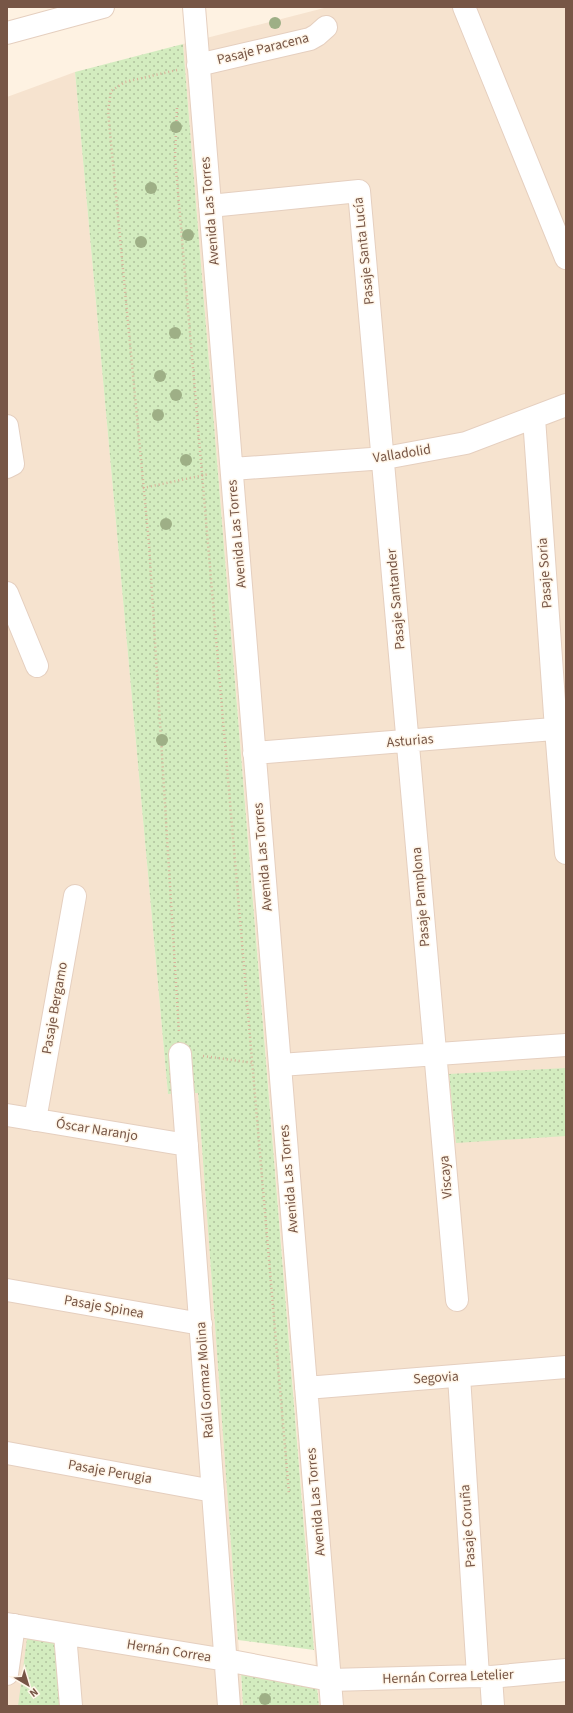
<svg xmlns="http://www.w3.org/2000/svg" width="573" height="1713" viewBox="0 0 573 1713" font-family="'Source Sans 3',sans-serif">
	<style>
		.residential { fill: #f6e3cf }
		.grass { fill: url(#grass-dots) }
		.lines { fill: none; stroke-linecap: round; stroke-linejoin: round }
		.minor-casing { stroke: #e5cfbf; stroke-width: 24 }
		.path { stroke: #dab19a; stroke-width: 2.5; stroke-dasharray: 1 3; stroke-linecap: butt }
		.minor { stroke: #fff; stroke-width: 22 }
		.tree { fill: #9eaf86 }
		.labels { text-anchor: middle; dominant-baseline: central; stroke-width: 3; stroke-linejoin: round; paint-order: stroke }
		.street-label { font-size: 14px; fill: #775646; stroke: #fff6e9 }
	</style>
	<defs>
		<pattern id="grass-dots" width="8" height="8" patternUnits="userSpaceOnUse"><rect width="8" height="8" fill="#d3ecbf"/><path d="M2 2h.1M6 6h.1" fill="none" stroke="#b0c29d" stroke-width="1.8" stroke-linecap="round"/></pattern>
	</defs>
	<rect width="100%" height="100%" fill="#fef2e2"/>
	<path class="residential" d="M 328,7 L 566,7 L 566,1706 L 319,1706 L 183,44 Z
		M 75,72 L 168,1094 L 198,1093 L 243,1706 L 7,1706 L 7,97 Z"/>
	<path class="grass" d="M 183,44 L 314,1650 L 238,1640 L 198,1093 L 168,1094 L 75,72 Z
		M 566,1068 L 566,1136 L 456,1143 L 449,1074 Z
		M 27,1639 L 60,1644 L 64,1706 L 18,1706 Z
		M 241,1672 L 317,1687 L 319,1706 L 243,1706 Z"/>
	<g class="lines">
		<defs>
			<path id="minor" d="M 194,7 L 332,1706
				M 464,7 L 566,258
				M 7,33 L 103,7
				M 198,65 L 310,39 L 317,35 L 326,27
				M 210,206 L 359,191 C 394,560 422,930 457,1300
				M 534,418 L 556,729 L 566,853
				M 7,426 L 13,464 L 7,467
				M 232,469 L 385,458 L 466,443 L 566,405
				M 7,593 L 37,666
				M 254,753 L 566,728
				M 180,1054 L 229,1706
				M 280,1065 L 566,1045
				M 7,1115 L 187,1145
				M 35,1120 L 75,896
				M 7,1290 L 201,1324
				M 459,1376 L 478,1676
				M 306,1388 L 566,1367
				M 7,1453 L 213,1491
				M 7,1624 L 226,1660 L 330,1680 L 478,1676 L 491,1677 L 566,1670
				M 65,1634 L 71,1706
				M 7,1674 L 14,1625
				M 491,1677 L 493,1706"/>
		</defs>
		<use href="#minor" class="minor-casing"/>
		<path class="path" d="M 177,70 L 125,82 L 111,91 L 108,111 L 149,544 L 179,1032
			M 177,108 L 175,157 L 289,1494
			M 143,488 L 209,474
			M 203,1056 L 254,1063"/>
		<use href="#minor" class="minor"/>
	</g>
	<g class="tree">
		<circle cx="275" cy="23" r="6"/>
		<circle cx="176" cy="127" r="6"/>
		<circle cx="151" cy="188" r="6"/>
		<circle cx="188" cy="235" r="6"/>
		<circle cx="141" cy="242" r="6"/>
		<circle cx="175" cy="333" r="6"/>
		<circle cx="160" cy="376" r="6"/>
		<circle cx="176" cy="395" r="6"/>
		<circle cx="158" cy="415" r="6"/>
		<circle cx="186" cy="460" r="6"/>
		<circle cx="166" cy="524" r="6"/>
		<circle cx="162" cy="740" r="6"/>
		<circle cx="265" cy="1699" r="6"/>
	</g>
	<g class="labels">
		<g class="street-label">
			<text transform="translate(263 49) rotate(-14)">Pasaje Paracena</text>
			<text transform="translate(210 211) rotate(-95)">Avenida Las Torres</text>
			<text transform="translate(364 251) rotate(-96)">Pasaje Santa Lucía</text>
			<text transform="translate(402 454) rotate(-9)">Valladolid</text>
			<text transform="translate(237 534) rotate(-95)">Avenida Las Torres</text>
			<text transform="translate(545 573) rotate(-94)">Pasaje Soria</text>
			<text transform="translate(396 599) rotate(-95)">Pasaje Santander</text>
			<text transform="translate(410 741) rotate(-5)">Asturias</text>
			<text transform="translate(263 857) rotate(-95)">Avenida Las Torres</text>
			<text transform="translate(421 897) rotate(-95)">Pasaje Pamplona</text>
			<text transform="translate(55 1008) rotate(-80)">Pasaje Bergamo</text>
			<text transform="translate(97 1130) rotate(9)">Óscar Naranjo</text>
			<text transform="translate(446 1177) rotate(-95)">Viscaya</text>
			<text transform="translate(289 1179) rotate(-95)">Avenida Las Torres</text>
			<text transform="translate(104 1307) rotate(10)">Pasaje Spinea</text>
			<text transform="translate(436 1378) rotate(-4)">Segovia</text>
			<text transform="translate(205 1380) rotate(-94)">Raúl Gormaz Molina</text>
			<text transform="translate(110 1472) rotate(10)">Pasaje Perugia</text>
			<text transform="translate(316 1502) rotate(-95)">Avenida Las Torres</text>
			<text transform="translate(468 1526) rotate(-94)">Pasaje Coruña</text>
			<text transform="translate(169 1651) rotate(9)">Hernán Correa</text>
			<text transform="translate(448 1677) rotate(-2)">Hernán Correa Letelier</text>
		</g>
	</g>
	<rect width="573" height="1713" fill="none" stroke="#775646" stroke-width="16"/>
	<g transform="translate(28 1685) rotate(142)" stroke="#fff6e9" stroke-width="3" paint-order="stroke">
	<path d="M0-3L7 15L0 10L-7 15Z" fill="#775646"/>
	<text y="-6" font-size="11" font-weight="bold" text-anchor="middle" fill="#775646">N</text>
	</g>
</svg>
